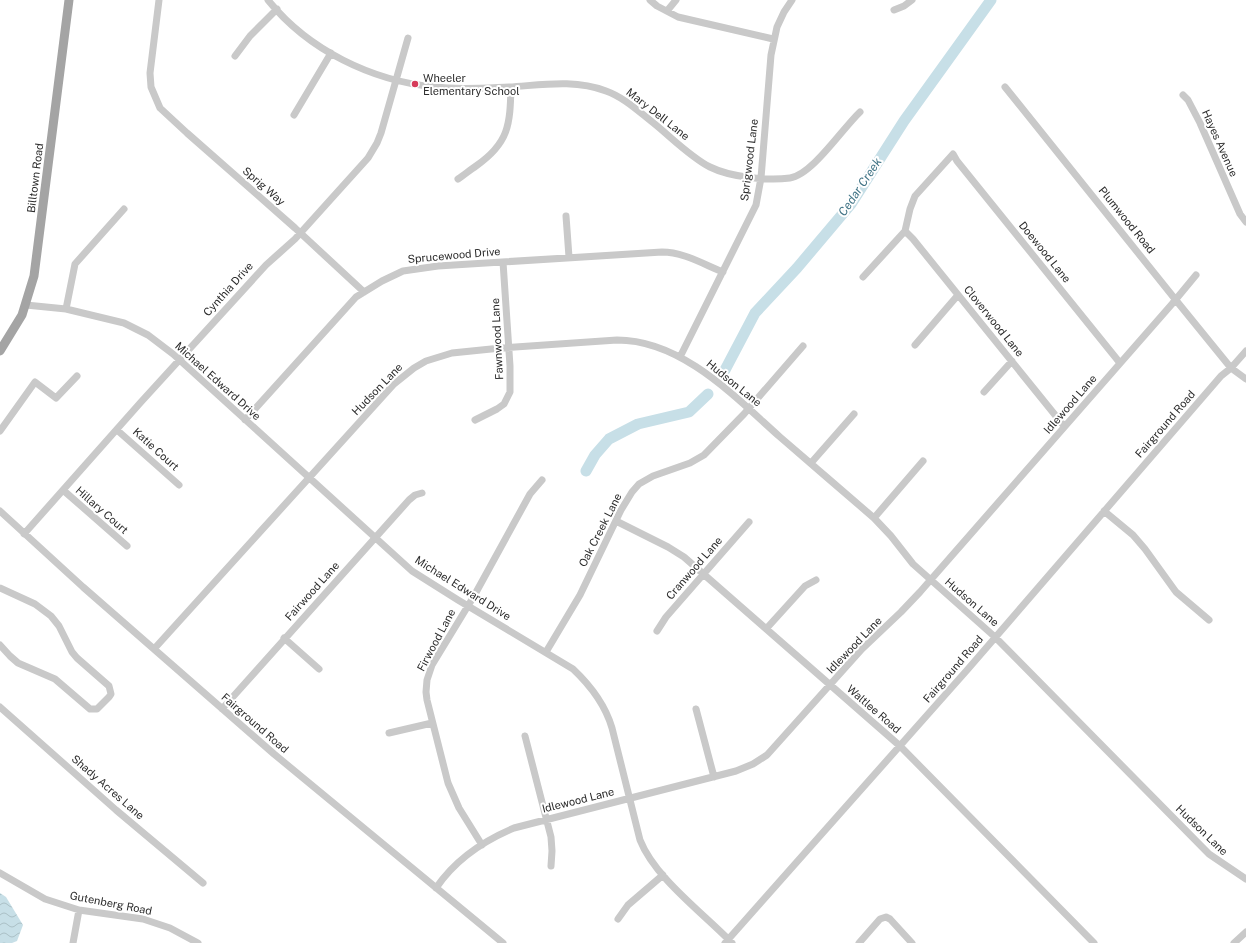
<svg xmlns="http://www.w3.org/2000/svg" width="1246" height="943" viewBox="0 0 1246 943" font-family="'Public Sans',sans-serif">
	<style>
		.water { fill: url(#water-waves) }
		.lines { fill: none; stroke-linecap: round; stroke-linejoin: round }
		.river { stroke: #c7dfe7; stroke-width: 11 }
		.minor { stroke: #c9c9c9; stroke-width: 7 }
		.major { stroke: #a4a4a4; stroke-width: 9 }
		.poi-dot { fill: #d63b5a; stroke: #fff; stroke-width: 1.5 }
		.labels { text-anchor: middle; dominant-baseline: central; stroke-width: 4; stroke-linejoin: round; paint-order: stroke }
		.poi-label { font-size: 11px; fill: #2c2c2c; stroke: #fff; text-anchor: start }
		.street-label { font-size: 11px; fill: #2c2c2c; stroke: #fff }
		.water-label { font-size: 12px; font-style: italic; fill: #417486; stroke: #fff }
	</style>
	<defs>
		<pattern id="water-waves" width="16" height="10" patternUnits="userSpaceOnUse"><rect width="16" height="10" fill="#c7dfe7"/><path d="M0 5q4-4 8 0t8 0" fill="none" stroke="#abc0c6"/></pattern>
	</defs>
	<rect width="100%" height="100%" fill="#fff"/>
	<path class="water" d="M 0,893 L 6,897 L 23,925 L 17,941 L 12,943 L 0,943 Z"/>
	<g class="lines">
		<path class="river" d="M 725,370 L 755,313 L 797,268 L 851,204 L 904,121 L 991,0
			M 586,471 L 595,455 L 609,439 L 638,424 L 689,412 L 708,394"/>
		<path class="minor" d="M 159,0 L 150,73 L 151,87 L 160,108 L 187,133 L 295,228 L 364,292
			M 268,0 C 308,50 372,81 435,87 C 459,90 485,88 509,87 C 542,85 574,79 606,91 C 623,97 637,110 651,121 C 669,135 690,157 710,167 C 730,177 767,181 790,178 C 812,175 842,129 860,112
			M 650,0 L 657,6 L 678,17 L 773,39
			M 894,10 L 904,6 L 912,0
			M 667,11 L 676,0
			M 235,56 L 250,36 L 277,9
			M 1005,87 L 1179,304 L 1231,368 L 1246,379
			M 1183,95 L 1188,100 L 1200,123 L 1240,214 L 1246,222
			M 294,115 L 331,53
			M 458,179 C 464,175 470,170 476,166 C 509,143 510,125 511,87
			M 566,216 L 569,257
			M 905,231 L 913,239 L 1064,426
			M 863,277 L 905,231 L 910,209 L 915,196 L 953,154 L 957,161 L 1120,363
			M 26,305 L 66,309 L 124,323 L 148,335 L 173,354 L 412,571 L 458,600 L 573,669 C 591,686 605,704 612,728 L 640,840 C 655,878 703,913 732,943
			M 66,309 L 75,264 L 124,209
			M 915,345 L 958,295
			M 680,357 L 756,205 L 761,178 L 771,55 L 777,27 L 784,12 L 792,0
			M 984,392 L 1012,361
			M 245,420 L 356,297 L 382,281 L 403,271 L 438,266 L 662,252 C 683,252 703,264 723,272
			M 475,420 L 497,409 L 504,404 L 510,392 L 510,366 L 503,262
			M 117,430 L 179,485
			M 0,431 L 35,382 L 56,398 L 77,376
			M 811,463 L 854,414
			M 63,490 L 127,546
			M 0,511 L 83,587 L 274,754 L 503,943
			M 1104,511 L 1133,535 L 1145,549 L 1176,592 L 1209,620
			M 874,518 L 923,461
			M 616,521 L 668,547 L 684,557 L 900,746 L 1094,943
			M 24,534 L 141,402 L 266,265 L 295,239 L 368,158 L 377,143 L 381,133 L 408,38
			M 0,588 L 35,604 L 51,616 L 59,626 L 72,652 L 77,658 L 109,686 L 111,694 L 109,697 L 97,709 L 90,709 L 55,679 L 18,663 L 10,656 L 0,645
			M 766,629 L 805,586 L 816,580
			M 657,631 L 666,617 L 749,522
			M 284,638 L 319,669
			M 154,649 L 394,384 L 414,368 L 426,361 L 452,353 L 501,348 L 617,340 C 682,340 735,397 780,437 C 811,464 843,491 874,518 L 891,536 L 913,564 L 995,637 L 1209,854 L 1246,879
			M 546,652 L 580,595 L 621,510 L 632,492 L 639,484 L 653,476 L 690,463 L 704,455 L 744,414 L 803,346
			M 0,707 L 116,810 L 203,883
			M 222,709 L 409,500 L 415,495 L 422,493
			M 696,709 L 714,777
			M 389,733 L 432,723
			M 525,736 L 551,837 L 552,851 L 551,866
			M 482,845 L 459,808 L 448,783 L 427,700 L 426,692 L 427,680 L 432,665 L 474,596 L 530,494 L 542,480
			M 0,873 L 45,899 L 79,910 L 143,919 L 170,928 L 198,943
			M 436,888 C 455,860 483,841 514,828 L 736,771 L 753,764 L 767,755 L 862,649 L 901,612 L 920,592 L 1172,304 L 1196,275
			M 618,919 L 628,905 L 663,875
			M 73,943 L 79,910
			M 725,943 L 968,669 L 1221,376 L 1231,368 L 1246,351
			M 859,943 L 880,919 L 886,917 L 890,919 L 912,943
			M 1234,943 L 1246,932"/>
		<path class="major" d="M 0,351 L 22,315 L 34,276 L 69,0"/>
	</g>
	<circle class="poi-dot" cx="415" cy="84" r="4"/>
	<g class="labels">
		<g class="poi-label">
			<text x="423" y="78">Wheeler<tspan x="423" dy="13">Elementary School</tspan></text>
		</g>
		<g class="street-label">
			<text transform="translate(658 114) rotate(38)">Mary Dell Lane</text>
			<text transform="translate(1220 143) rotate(66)">Hayes Avenue</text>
			<text transform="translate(749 160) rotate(-83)">Sprigwood Lane</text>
			<text transform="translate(35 178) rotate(-83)">Billtown Road</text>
			<text transform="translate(264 186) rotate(41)">Sprig Way</text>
			<text transform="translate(1127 220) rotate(51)">Plumwood Road</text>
			<text transform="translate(1045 252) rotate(51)">Doewood Lane</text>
			<text transform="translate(454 255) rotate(-5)">Sprucewood Drive</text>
			<text transform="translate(228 289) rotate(-48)">Cynthia Drive</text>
			<text transform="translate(994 321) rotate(51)">Cloverwood Lane</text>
			<text transform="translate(497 339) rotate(-93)">Fawnwood Lane</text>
			<text transform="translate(218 381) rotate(42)">Michael Edward Drive</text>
			<text transform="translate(734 383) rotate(39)">Hudson Lane</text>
			<text transform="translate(377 389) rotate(-46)">Hudson Lane</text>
			<text transform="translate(1070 404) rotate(-49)">Idlewood Lane</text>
			<text transform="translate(1165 424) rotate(-49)">Fairground Road</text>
			<text transform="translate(156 449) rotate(42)">Katie Court</text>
			<text transform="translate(102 510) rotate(41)">Hillary Court</text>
			<text transform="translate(600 530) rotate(-63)">Oak Creek Lane</text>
			<text transform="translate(694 568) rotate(-49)">Cranwood Lane</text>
			<text transform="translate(463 588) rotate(32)">Michael Edward Drive</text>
			<text transform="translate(312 591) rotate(-48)">Fairwood Lane</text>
			<text transform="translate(972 602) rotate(41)">Hudson Lane</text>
			<text transform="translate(436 640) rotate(-62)">Firwood Lane</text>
			<text transform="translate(854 645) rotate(-46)">Idlewood Lane</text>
			<text transform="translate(953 669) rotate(-49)">Fairground Road</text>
			<text transform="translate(874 709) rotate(41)">Waltlee Road</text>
			<text transform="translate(255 723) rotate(41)">Fairground Road</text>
			<text transform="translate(108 787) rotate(41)">Shady Acres Lane</text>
			<text transform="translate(578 800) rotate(-14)">Idlewood Lane</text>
			<text transform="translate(1202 830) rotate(44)">Hudson Lane</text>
			<text transform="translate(111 903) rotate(11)">Gutenberg Road</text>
		</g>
		<g class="water-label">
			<text transform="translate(860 187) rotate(-56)">Cedar Creek</text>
		</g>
	</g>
</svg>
